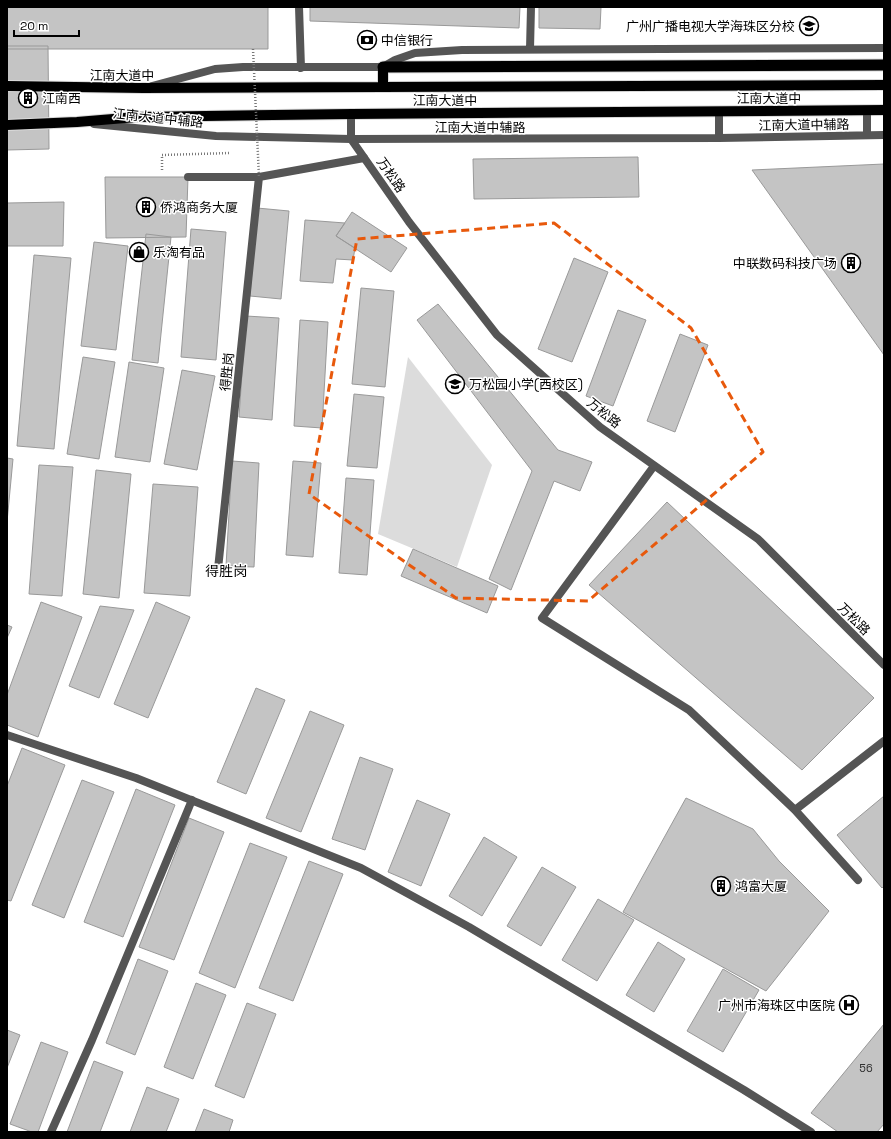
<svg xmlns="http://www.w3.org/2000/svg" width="891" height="1139" viewBox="0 0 891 1139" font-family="'Space Grotesk','Noto Sans SC',sans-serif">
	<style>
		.green { fill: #dcdcdc }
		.building { fill: #c4c4c4; stroke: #999 }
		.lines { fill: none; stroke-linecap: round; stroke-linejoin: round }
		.primary-casing { stroke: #dbdbdb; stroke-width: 12 }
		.trunk-casing { stroke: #dbdbdb; stroke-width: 13 }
		.path { stroke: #777; stroke-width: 2.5; stroke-dasharray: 1 2; stroke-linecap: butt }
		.service { stroke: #555; stroke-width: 8 }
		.minor { stroke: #555; stroke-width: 8 }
		.tertiary { stroke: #555; stroke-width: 8 }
		.primary { stroke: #000; stroke-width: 10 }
		.trunk { stroke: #000; stroke-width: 11 }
		.path-bridge { stroke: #777; stroke-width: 2.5; stroke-dasharray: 1 2; stroke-linecap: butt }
		.marked { fill: none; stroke: #e8590c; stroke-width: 3; stroke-dasharray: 8 5; stroke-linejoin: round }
		.labels { text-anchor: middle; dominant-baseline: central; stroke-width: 3; stroke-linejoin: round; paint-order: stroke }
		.number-label { font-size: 11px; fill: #313131 }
		.poi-label { font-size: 13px; fill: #000; stroke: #fff; text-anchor: start }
		.street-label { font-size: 13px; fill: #000; stroke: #fff }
		.neighbourhood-label { font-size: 14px; fill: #000; stroke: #fff }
	</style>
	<rect width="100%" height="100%" fill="#fff"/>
	<path class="green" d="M 408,357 L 492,465 L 457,567 L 378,534 Z"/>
	<path class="building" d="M 7,7 L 268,7 L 268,49 L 7,49 Z
		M 310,7 L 520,7 L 519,28 L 310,21 Z
		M 539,7 L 601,7 L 600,29 L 539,28 Z
		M 7,46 L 48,46 L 49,149 L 7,150 Z
		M 638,157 L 639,197 L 474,199 L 473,159 Z
		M 884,164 L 884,355 L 752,170 Z
		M 105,177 L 188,177 L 186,237 L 106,238 Z
		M 64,202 L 63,246 L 7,246 L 7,203 Z
		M 257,208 L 289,211 L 281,299 L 250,296 Z
		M 352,212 L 407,248 L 391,272 L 336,236 Z
		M 305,220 L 345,223 L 336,236 L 355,248 L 353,260 L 336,259 L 333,283 L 300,281 Z
		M 191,229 L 226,232 L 216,360 L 181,357 Z
		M 146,234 L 171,237 L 158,363 L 132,360 Z
		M 94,242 L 128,246 L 116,350 L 81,346 Z
		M 34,255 L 71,258 L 54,449 L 17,446 Z
		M 574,258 L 608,272 L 572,362 L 538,349 Z
		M 361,288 L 394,291 L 385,387 L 352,384 Z
		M 438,304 L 558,450 L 592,462 L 580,491 L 554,481 L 511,590 L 489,579 L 532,471 L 417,320 Z
		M 618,310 L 646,320 L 613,406 L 586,396 Z
		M 246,316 L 279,318 L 272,420 L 239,417 Z
		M 300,320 L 328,322 L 322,428 L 294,426 Z
		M 680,334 L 708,345 L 675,432 L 647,421 Z
		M 83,357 L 115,362 L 99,459 L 67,454 Z
		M 129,362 L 164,368 L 150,462 L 115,457 Z
		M 182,370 L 215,376 L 197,470 L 164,464 Z
		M 354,394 L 384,397 L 377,468 L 347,466 Z
		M 7,458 L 13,459 L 7,522 Z
		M 232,461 L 259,463 L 254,567 L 226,566 Z
		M 293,461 L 321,463 L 313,557 L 286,555 Z
		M 39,465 L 73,467 L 62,596 L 29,594 Z
		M 96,470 L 131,474 L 119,598 L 83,594 Z
		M 346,478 L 374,480 L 367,575 L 339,573 Z
		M 153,484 L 198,487 L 190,596 L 144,593 Z
		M 667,502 L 874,698 L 802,770 L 589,585 Z
		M 413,549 L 498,586 L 487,613 L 401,576 Z
		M 41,602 L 82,617 L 38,737 L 7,725 L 7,695 Z
		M 156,602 L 190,617 L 148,718 L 114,704 Z
		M 100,606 L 134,610 L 99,698 L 69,686 Z
		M 7,625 L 12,627 L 7,638 Z
		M 256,688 L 285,700 L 246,794 L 217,782 Z
		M 310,711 L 344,725 L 301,832 L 266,818 Z
		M 22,748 L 65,765 L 11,901 L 7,900 L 7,786 Z
		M 360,757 L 393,769 L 365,850 L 332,839 Z
		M 82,780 L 114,792 L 64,918 L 32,905 Z
		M 136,789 L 175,805 L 123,937 L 84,922 Z
		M 884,796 L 884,886 L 882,888 L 837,835 Z
		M 686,798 L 753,829 L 779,861 L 829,911 L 766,991 L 623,912 Z
		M 417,800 L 450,814 L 421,886 L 388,872 Z
		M 189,818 L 224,832 L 174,960 L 139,947 Z
		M 484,837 L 517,857 L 482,916 L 449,896 Z
		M 250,843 L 287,857 L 235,988 L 199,973 Z
		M 309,861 L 343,874 L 293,1001 L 259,988 Z
		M 542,867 L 576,887 L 541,946 L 507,926 Z
		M 598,899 L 634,920 L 597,981 L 562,960 Z
		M 658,942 L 685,959 L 654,1012 L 626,995 Z
		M 138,959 L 168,971 L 135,1055 L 106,1043 Z
		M 723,969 L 759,990 L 723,1052 L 687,1031 Z
		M 196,983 L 226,995 L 193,1079 L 164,1067 Z
		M 247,1003 L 276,1014 L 244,1098 L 215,1086 Z
		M 884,1024 L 884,1124 L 877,1132 L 838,1132 L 811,1113 Z
		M 7,1030 L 20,1035 L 7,1068 Z
		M 41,1042 L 68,1052 L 38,1132 L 32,1132 L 10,1124 Z
		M 94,1061 L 123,1072 L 100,1132 L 67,1132 Z
		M 147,1087 L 179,1099 L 166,1132 L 130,1132 Z
		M 204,1109 L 233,1120 L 229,1132 L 195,1132 Z"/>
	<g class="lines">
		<defs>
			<path id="primary" d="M 383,67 L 383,87
				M 7,86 L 143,88 L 884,85
				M 7,125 L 77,122 L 137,117 L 351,114 L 884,110"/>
			<path id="trunk" d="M 383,67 L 884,65"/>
		</defs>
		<use href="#primary" class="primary-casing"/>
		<use href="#trunk" class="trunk-casing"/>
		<path class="path" d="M 162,170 L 162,155 L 230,153"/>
		<path class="service" d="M 188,177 L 259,177 L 364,158
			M 654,466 L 542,618 L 689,710 L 795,810 L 858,880
			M 218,569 L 259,177
			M 795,810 L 884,741"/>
		<path class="minor" d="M 299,7 L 301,68
			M 530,49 L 531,7
			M 152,86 L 215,69 L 243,67 L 383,67 L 395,60 L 415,53 L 462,50 L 884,48
			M 94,124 L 216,136 L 351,139 L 719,138 L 884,135
			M 867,135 L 867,110
			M 719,138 L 719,111
			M 7,735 L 136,778 L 361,868 L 469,927 L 744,1090 L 811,1132
			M 51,1132 L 92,1040 L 192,800"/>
		<path class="tertiary" d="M 351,114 L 351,139 L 409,222 L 497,335 L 600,427 L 758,539 L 884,665"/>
		<use href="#primary" class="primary"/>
		<use href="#trunk" class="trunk"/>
		<path class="path-bridge" d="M 253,49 L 259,177"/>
	</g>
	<path class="marked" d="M 554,223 L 691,328 L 763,452 L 588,601 L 456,598 L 309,494 L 357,239 Z"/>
	<defs>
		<symbol id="university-ring" viewBox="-11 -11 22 22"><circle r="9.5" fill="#fff" stroke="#000" stroke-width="1.5"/><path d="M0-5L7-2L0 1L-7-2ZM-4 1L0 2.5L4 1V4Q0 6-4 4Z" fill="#000"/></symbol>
		<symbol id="bank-ring" viewBox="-11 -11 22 22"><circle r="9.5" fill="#fff" stroke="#000" stroke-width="1.5"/><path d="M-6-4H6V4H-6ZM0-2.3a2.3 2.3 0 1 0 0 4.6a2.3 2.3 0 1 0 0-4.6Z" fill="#000"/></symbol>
		<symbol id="building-ring" viewBox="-11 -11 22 22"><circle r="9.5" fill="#fff" stroke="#000" stroke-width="1.5"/><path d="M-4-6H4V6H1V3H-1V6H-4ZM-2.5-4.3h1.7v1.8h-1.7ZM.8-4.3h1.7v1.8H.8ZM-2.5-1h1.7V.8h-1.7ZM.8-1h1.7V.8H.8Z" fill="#000"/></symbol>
		<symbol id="shop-ring" viewBox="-11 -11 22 22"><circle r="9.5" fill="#fff" stroke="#000" stroke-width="1.5"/><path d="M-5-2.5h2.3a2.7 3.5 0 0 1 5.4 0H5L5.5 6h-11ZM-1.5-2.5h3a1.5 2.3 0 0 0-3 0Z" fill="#000"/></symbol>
		<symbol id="school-ring" viewBox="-11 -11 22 22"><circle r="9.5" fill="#fff" stroke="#000" stroke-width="1.5"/><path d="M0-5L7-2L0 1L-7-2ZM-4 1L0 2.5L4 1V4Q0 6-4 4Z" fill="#000"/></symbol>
		<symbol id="hospital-ring" viewBox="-11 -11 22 22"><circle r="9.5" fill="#fff" stroke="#000" stroke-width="1.5"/><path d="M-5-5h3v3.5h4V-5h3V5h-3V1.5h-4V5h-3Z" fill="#000"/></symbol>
	</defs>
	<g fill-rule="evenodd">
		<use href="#university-ring" x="798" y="15" width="22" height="22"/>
		<use href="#bank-ring" x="356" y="29" width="22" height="22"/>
		<use href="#building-ring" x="17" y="87" width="22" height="22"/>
		<use href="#building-ring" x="135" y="196" width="22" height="22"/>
		<use href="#shop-ring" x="128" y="241" width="22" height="22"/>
		<use href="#building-ring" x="840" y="252" width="22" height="22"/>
		<use href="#school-ring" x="444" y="373" width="22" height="22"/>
		<use href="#building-ring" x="710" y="875" width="22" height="22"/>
		<use href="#hospital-ring" x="838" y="994" width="22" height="22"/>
	</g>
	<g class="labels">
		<g class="number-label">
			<text x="866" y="1068">56</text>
		</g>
		<g class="poi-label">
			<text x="795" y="26" text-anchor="end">广州广播电视大学海珠区分校</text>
			<text x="381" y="40">中信银行</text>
			<text x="42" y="98">江南西</text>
			<text x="160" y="207">侨鸿商务大厦</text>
			<text x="153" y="252">乐淘有品</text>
			<text x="837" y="263" text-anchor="end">中联数码科技广场</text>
			<text x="469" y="384">万松园小学(西校区)</text>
			<text x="735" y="886">鸿富大厦</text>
			<text x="835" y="1005" text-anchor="end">广州市海珠区中医院</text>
		</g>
		<g class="street-label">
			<text x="122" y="75">江南大道中</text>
			<text x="769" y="98">江南大道中</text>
			<text x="445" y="100">江南大道中</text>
			<text transform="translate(158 118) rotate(6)">江南大道中辅路</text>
			<text transform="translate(804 125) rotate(-1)">江南大道中辅路</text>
			<text x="480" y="127">江南大道中辅路</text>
			<text transform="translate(391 175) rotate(55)">万松路</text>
			<text transform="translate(227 372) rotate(-84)">得胜岗</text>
			<text transform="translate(604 413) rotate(39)">万松路</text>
			<text transform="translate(854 619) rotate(45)">万松路</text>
		</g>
		<g class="neighbourhood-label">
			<text x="226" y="571">得胜岗</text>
		</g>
	</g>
	<rect width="891" height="1139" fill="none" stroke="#000000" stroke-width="16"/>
	<path d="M14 30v6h65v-6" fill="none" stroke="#000000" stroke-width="2"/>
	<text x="20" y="30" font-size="12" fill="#000000" stroke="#ffffff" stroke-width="3" paint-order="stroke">20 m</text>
</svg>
